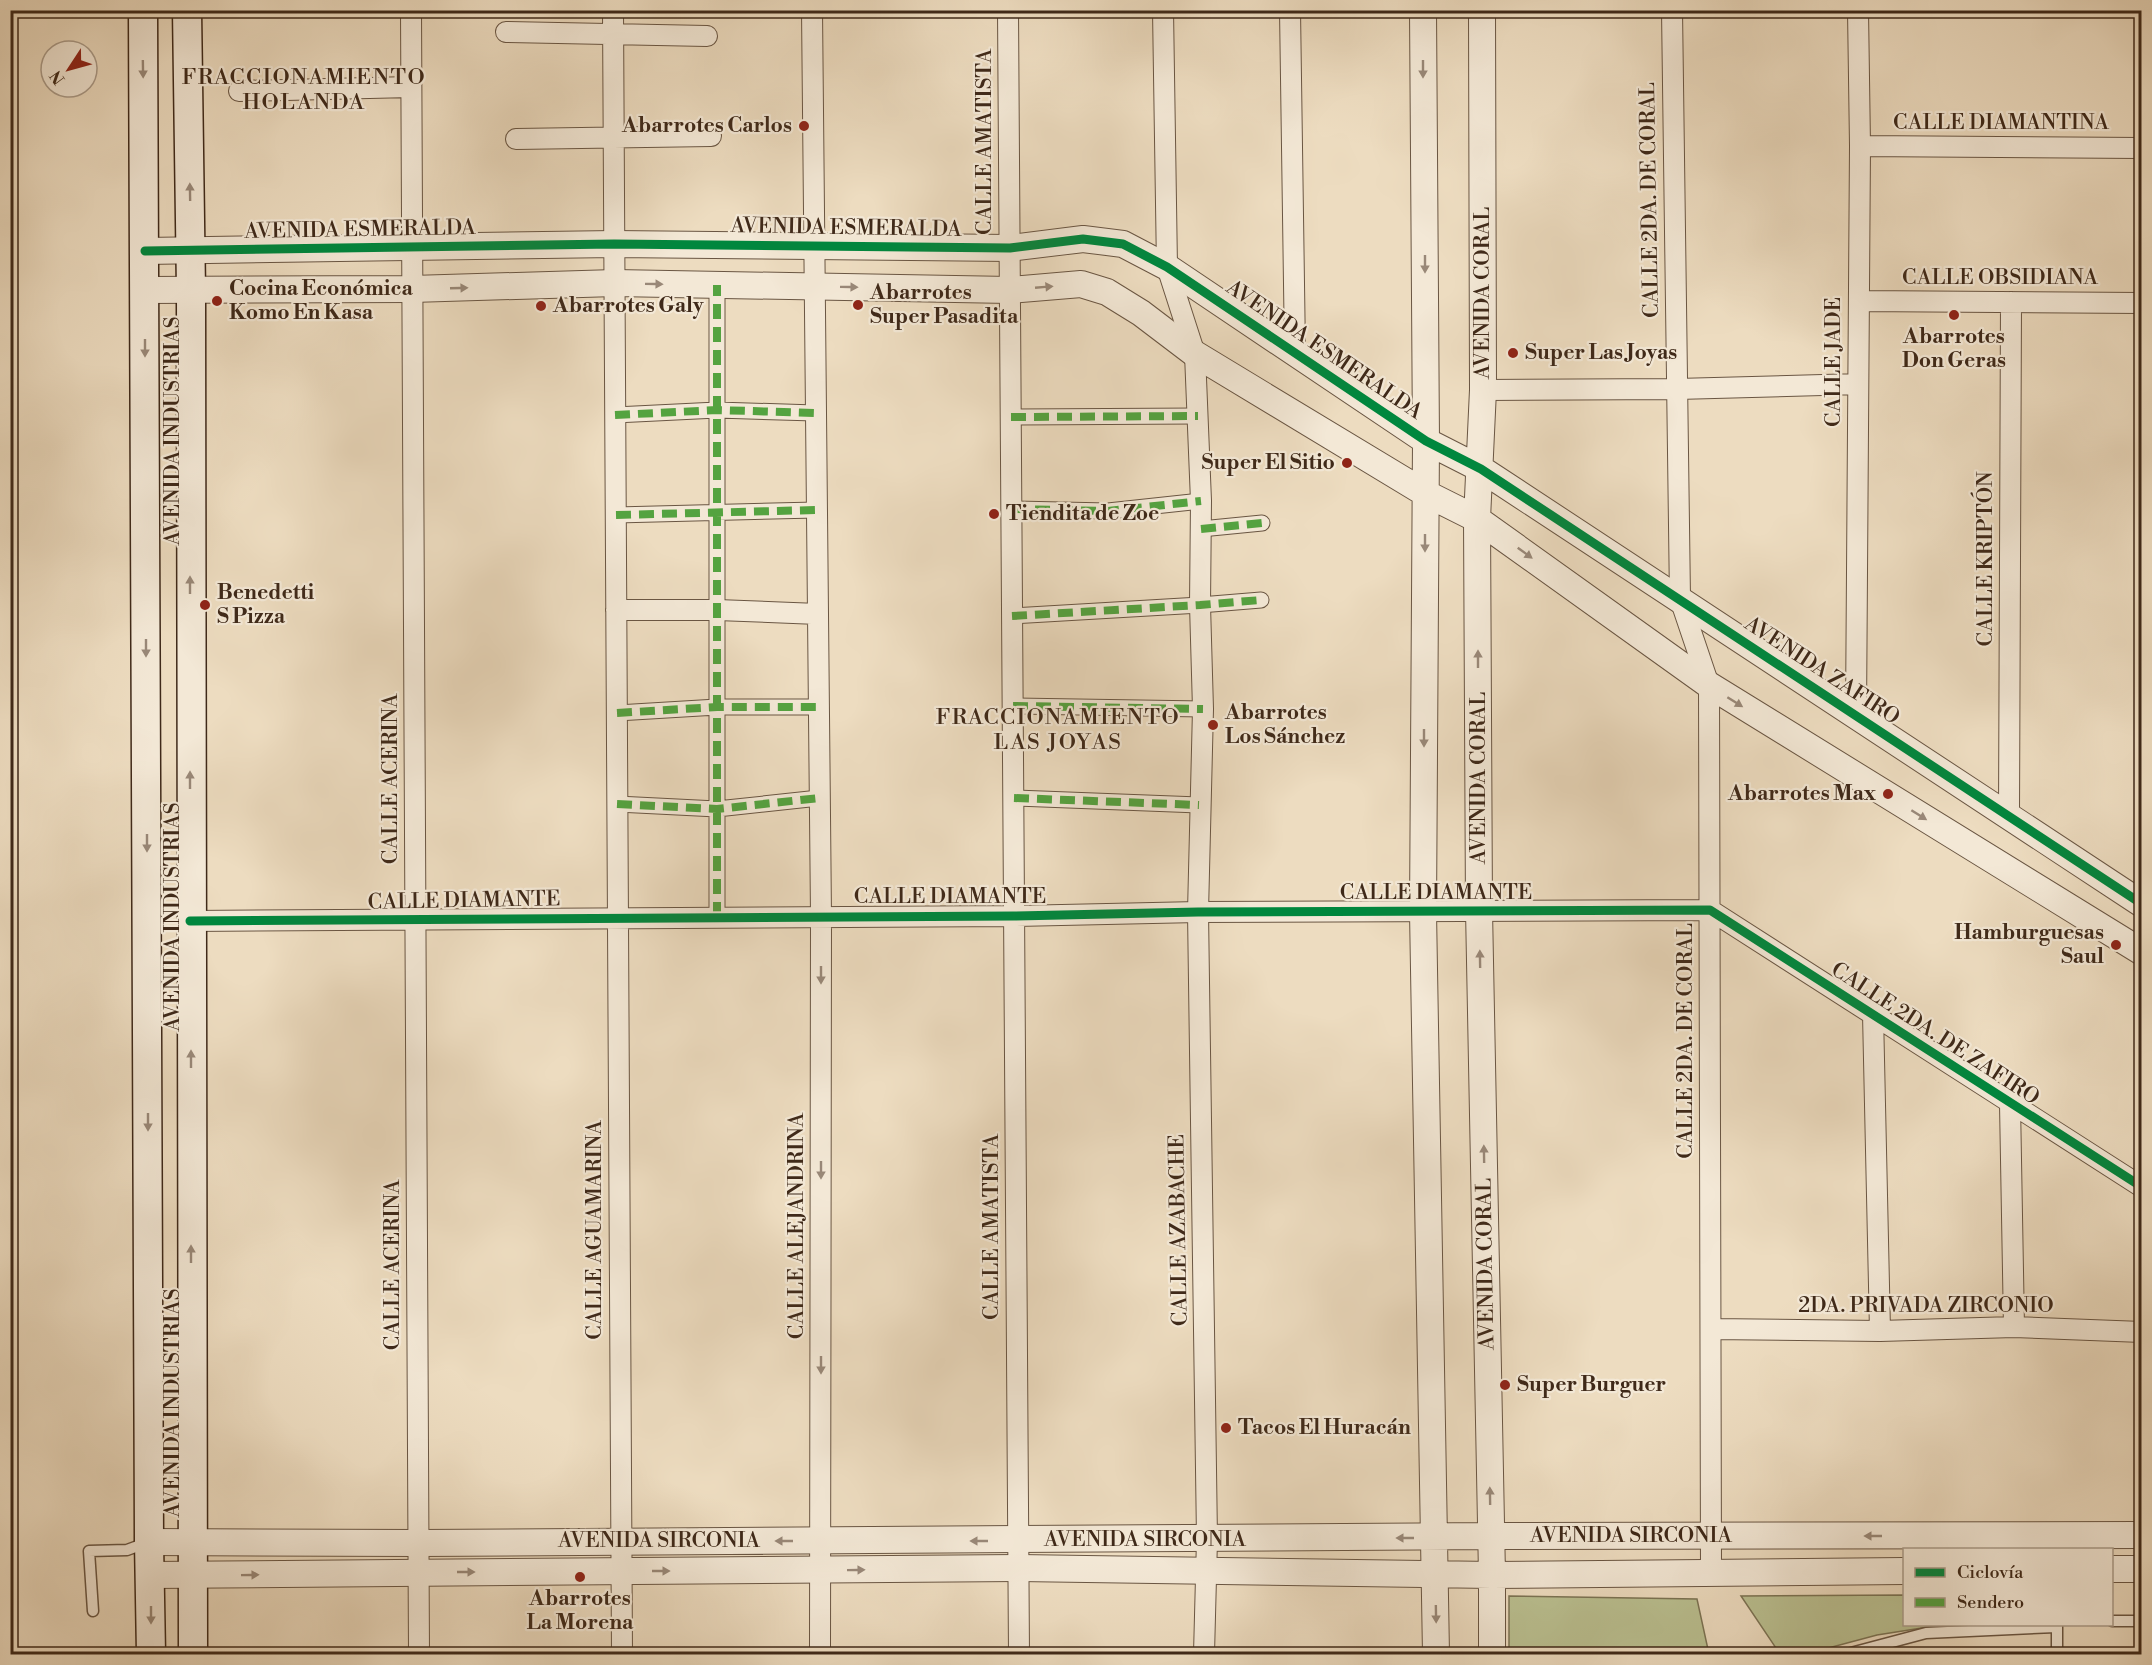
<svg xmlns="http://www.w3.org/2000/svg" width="2152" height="1665" viewBox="0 0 2152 1665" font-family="'Libre Bodoni',serif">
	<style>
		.grass { fill: #bac091; stroke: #7c7455; stroke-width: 1.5 }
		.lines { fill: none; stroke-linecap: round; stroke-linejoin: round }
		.service-casing { stroke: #6a5643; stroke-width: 13 }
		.pedestrian-casing { stroke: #6a5643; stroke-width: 17 }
		.minor-casing { stroke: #6a5643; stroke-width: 22 }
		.tertiary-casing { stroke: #6a5643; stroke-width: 28 }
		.secondary-casing { stroke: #3f2919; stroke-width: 31 }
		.service { stroke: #f3e8d6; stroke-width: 10 }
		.pedestrian { stroke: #f3e8d6; stroke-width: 15 }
		.minor { stroke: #f3e8d6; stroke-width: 20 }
		.tertiary { stroke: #f3e8d6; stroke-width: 26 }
		.secondary { stroke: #f3e8d6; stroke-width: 28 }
		.quiet { stroke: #54a340; stroke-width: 8; stroke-dasharray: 15 8; stroke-linecap: butt }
		.cycleway-casing { stroke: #f3e8d6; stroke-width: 13 }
		.cycleway { stroke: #00873e; stroke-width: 9 }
		.oneway { fill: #998878 }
		.poi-dot { fill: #8f2418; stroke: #f3e8d6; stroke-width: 2 }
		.labels { text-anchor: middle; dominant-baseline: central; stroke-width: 4.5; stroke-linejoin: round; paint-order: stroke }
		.street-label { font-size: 21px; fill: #3f2919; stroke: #f3e8d6 }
		.poi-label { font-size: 21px; font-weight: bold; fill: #3f2919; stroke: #f3e8d6; text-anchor: start }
		.neighbourhood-label { font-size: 22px; letter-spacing: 1.5px; fill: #3f2919; stroke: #f3e8d6 }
	</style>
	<rect width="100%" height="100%" fill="#eddcc0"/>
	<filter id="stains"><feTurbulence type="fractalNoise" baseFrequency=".00333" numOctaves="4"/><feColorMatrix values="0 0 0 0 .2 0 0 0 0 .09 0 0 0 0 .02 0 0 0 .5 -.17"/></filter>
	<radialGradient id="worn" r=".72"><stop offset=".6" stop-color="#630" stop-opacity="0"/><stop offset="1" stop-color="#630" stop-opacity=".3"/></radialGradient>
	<path class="grass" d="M 1904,1595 L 1904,1624 L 1941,1625 L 1877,1635 L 1806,1654 L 1780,1654 L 1741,1596 Z
		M 1509,1596 L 1697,1599 L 1709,1654 L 1509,1654 Z"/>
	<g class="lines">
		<defs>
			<path id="service" d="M 93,1611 L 89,1551 L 127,1550 L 146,1543
				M 2112,1621 L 2142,1621
				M 2057,1624 L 2057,1654
				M 1847,1654 L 1926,1633 L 2056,1627"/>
			<path id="pedestrian" d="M 615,415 L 717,410 L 815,413
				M 1011,417 L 1198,416
				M 1012,509 L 1108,511 L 1201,501
				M 616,515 L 816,510
				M 1201,529 L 1262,523
				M 1012,616 L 1200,605 L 1261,600
				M 1013,706 L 1203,709
				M 617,713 L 717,707 L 818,707
				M 1014,798 L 1199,805
				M 617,804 L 717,809 L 819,798
				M 717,917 L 717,285"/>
			<path id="minor" d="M 411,10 L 419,1654
				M 613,10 L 622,1654
				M 812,10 L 821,916 L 820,1654
				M 1008,10 L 1019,1654
				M 1163,10 L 1167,267 L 1195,354 L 1201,501 L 1200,605 L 1203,709 L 1198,912 L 1207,1539 L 1204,1654
				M 1290,10 L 1295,352
				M 1672,10 L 1680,599 L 1709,685 L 1711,1572
				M 506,32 L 707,36
				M 239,91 L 411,87
				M 516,139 L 711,136
				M 1860,146 L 2142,148
				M 1859,301 L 2142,303
				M 1483,390 L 1677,389 L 1858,384
				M 616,610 L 717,610 L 818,614
				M 1856,714 L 1860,146 L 1858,10
				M 2009,815 L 2011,302
				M 190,921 L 1014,916 L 1198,912 L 1710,910 L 2142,1187
				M 1873,1014 L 1880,1331
				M 2010,1104 L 2014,1327
				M 1711,1329 L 1880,1331 L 2014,1327 L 2142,1332"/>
			<path id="tertiary" d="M 1423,10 L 1426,441 L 1423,912 L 1436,1654
				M 1482,10 L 1483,390 L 1477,519 L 1479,910 L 1492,1575 L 1492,1654
				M 145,251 L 614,244 L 1010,248 L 1083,239 L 1123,244 L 1167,267 L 1426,441 L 1481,469 L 2142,904
				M 145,290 L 412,289 L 615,283 L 1010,290 L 1081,284 L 1107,292 L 1141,313 L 1195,354 L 1425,493 L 1477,519 L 1709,685 L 2142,952
				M 149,1542 L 419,1543 L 1491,1536 L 2142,1535
				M 2112,1569 L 2142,1569
				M 151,1575 L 1019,1568 L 1492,1575 L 1904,1571"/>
			<path id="secondary" d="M 143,10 L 149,1542 L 151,1654
				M 187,10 L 191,291 L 193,1654"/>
		</defs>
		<use href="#service" class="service-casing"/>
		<use href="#pedestrian" class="pedestrian-casing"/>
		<use href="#minor" class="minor-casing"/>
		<use href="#tertiary" class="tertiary-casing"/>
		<use href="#secondary" class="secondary-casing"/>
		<use href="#service" class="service"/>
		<use href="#pedestrian" class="pedestrian"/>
		<use href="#minor" class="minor"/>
		<use href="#tertiary" class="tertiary"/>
		<use href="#secondary" class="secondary"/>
		<path class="quiet" d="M 615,415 L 717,410 L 815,413
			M 1011,417 L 1198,416
			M 1012,509 L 1108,511 L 1201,501
			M 616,515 L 816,510
			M 1201,529 L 1262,523
			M 1012,616 L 1200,605 L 1261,600
			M 1013,706 L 1203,709
			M 617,713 L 717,707 L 818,707
			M 1014,798 L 1199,805
			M 617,804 L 717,809 L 819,798
			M 717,917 L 717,285"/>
		<defs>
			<path id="cycleway" d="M 145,251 L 614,244 L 1010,248 L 1083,239 L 1123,244 L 1167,267 L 1426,441 L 1481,469 L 2142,904
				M 190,921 L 1014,916 L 1198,912 L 1710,910 L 2142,1187"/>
		</defs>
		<use href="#cycleway" class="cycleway-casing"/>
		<use href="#cycleway" class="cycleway"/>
	</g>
	<defs><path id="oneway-solid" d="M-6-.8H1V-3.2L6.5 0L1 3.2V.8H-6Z" transform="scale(1.5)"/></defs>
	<g class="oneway">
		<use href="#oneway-solid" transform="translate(143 69) rotate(89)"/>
		<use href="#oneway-solid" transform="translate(1423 69) rotate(90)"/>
		<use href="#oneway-solid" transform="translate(190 192) rotate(-91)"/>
		<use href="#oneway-solid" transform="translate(1425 264) rotate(90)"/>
		<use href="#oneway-solid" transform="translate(654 284) rotate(1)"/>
		<use href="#oneway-solid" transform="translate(849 287) rotate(1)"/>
		<use href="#oneway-solid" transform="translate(1044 287) rotate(-5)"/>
		<use href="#oneway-solid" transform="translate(459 288) rotate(-2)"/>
		<use href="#oneway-solid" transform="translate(145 348) rotate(90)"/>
		<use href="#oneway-solid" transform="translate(1425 543) rotate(90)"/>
		<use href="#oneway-solid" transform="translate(1525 553) rotate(36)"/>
		<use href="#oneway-solid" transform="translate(190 585) rotate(-90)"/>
		<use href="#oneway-solid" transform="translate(146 648) rotate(90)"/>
		<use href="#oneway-solid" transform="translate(1478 659) rotate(-90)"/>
		<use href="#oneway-solid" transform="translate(1735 702) rotate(32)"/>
		<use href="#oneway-solid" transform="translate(1424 738) rotate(90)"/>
		<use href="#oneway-solid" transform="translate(190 780) rotate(-90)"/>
		<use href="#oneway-solid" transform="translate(1919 815) rotate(32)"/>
		<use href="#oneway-solid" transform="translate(147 843) rotate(90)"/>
		<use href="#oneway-solid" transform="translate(1480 959) rotate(-91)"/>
		<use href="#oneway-solid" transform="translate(821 975) rotate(90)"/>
		<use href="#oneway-solid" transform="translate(191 1059) rotate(-90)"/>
		<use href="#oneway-solid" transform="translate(148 1122) rotate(90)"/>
		<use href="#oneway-solid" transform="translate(1484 1154) rotate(-91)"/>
		<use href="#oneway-solid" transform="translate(821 1170) rotate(90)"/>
		<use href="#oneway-solid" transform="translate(191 1254) rotate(-90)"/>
		<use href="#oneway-solid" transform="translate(821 1365) rotate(90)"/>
		<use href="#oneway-solid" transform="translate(1490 1496) rotate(-91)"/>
		<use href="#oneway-solid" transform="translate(1873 1536) rotate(180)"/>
		<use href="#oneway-solid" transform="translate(1405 1538) rotate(180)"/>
		<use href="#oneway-solid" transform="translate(784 1541) rotate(180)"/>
		<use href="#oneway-solid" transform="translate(979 1541) rotate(-180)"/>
		<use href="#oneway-solid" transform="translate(856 1570) rotate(-1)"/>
		<use href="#oneway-solid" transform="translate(661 1571)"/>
		<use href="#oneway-solid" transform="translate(466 1572)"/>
		<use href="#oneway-solid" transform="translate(250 1575) rotate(-1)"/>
		<use href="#oneway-solid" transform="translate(1436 1614) rotate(89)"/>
		<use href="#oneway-solid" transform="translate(151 1615) rotate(90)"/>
	</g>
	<g class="poi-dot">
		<circle cx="804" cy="126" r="6"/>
		<circle cx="217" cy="301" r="6"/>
		<circle cx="858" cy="305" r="6"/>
		<circle cx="541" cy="306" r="6"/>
		<circle cx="1954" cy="315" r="6"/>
		<circle cx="1513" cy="353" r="6"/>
		<circle cx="1347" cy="463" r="6"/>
		<circle cx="994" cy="514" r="6"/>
		<circle cx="205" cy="605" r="6"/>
		<circle cx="1213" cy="725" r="6"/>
		<circle cx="1888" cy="794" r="6"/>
		<circle cx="2116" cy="945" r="6"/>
		<circle cx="1505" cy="1385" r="6"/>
		<circle cx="1226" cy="1428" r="6"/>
		<circle cx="580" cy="1577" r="6"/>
	</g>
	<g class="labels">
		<g class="street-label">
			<text x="2001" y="123">CALLE DIAMANTINA</text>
			<text transform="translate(985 142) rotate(-90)">CALLE AMATISTA</text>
			<text transform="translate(1650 200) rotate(-91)">CALLE 2DA. DE CORAL</text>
			<text transform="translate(846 228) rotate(1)">AVENIDA ESMERALDA</text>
			<text transform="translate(360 230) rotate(-1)">AVENIDA ESMERALDA</text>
			<text x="2000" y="278">CALLE OBSIDIANA</text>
			<text transform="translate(1483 293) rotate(-90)">AVENIDA CORAL</text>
			<text transform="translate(1324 350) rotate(34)">AVENIDA ESMERALDA</text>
			<text transform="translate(1834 362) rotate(-90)">CALLE JADE</text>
			<text transform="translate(173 431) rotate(-90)">AVENIDA INDUSTRIAS</text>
			<text transform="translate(1986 559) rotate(-90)">CALLE KRIPTÓN</text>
			<text transform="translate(1822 671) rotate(33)">AVENIDA ZAFIRO</text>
			<text transform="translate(1479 778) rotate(-90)">AVENIDA CORAL</text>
			<text transform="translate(391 779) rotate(-90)">CALLE ACERINA</text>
			<text x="1436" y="893">CALLE DIAMANTE</text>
			<text x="950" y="897">CALLE DIAMANTE</text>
			<text transform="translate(464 901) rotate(-1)">CALLE DIAMANTE</text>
			<text transform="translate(173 917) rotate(-90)">AVENIDA INDUSTRIAS</text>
			<text transform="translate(1935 1034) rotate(33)">CALLE 2DA. DE ZAFIRO</text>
			<text transform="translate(1686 1041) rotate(-90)">CALLE 2DA. DE CORAL</text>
			<text transform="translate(797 1226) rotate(-90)">CALLE ALEJANDRINA</text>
			<text transform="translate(992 1227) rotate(-90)">CALLE AMATISTA</text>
			<text transform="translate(595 1230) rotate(-90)">CALLE AGUAMARINA</text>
			<text transform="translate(1179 1230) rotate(-91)">CALLE AZABACHE</text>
			<text transform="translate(1486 1264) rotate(-91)">AVENIDA CORAL</text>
			<text transform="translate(393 1265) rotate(-90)">CALLE ACERINA</text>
			<text x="1926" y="1306">2DA. PRIVADA ZIRCONIO</text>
			<text transform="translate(173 1403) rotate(-90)">AVENIDA INDUSTRIAS</text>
			<text x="1631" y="1536">AVENIDA SIRCONIA</text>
			<text x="1145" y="1540">AVENIDA SIRCONIA</text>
			<text x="659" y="1541">AVENIDA SIRCONIA</text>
		</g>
		<g class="poi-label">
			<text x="792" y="126" text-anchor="end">Abarrotes Carlos</text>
			<text x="229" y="289">Cocina Económica<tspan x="229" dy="24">Komo En Kasa</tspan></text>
			<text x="870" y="293">Abarrotes<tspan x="870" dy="24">Super Pasadita</tspan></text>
			<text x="553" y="306">Abarrotes Galy</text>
			<text x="1954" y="337" text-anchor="middle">Abarrotes<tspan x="1954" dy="24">Don Geras</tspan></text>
			<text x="1525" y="353">Super Las Joyas</text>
			<text x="1335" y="463" text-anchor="end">Super El Sitio</text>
			<text x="1006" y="514">Tiendita de Zoe</text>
			<text x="217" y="593">Benedetti<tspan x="217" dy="24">S Pizza</tspan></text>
			<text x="1225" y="713">Abarrotes<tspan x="1225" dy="24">Los Sánchez</tspan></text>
			<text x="1876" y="794" text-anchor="end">Abarrotes Max</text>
			<text x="2104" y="933" text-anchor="end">Hamburguesas<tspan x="2104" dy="24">Saul</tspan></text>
			<text x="1517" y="1385">Super Burguer</text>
			<text x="1238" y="1428">Tacos El Huracán</text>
			<text x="580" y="1599" text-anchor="middle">Abarrotes<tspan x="580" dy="24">La Morena</tspan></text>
		</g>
		<g class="neighbourhood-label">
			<text x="304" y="77">FRACCIONAMIENTO<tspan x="304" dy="25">HOLANDA</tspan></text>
			<text x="1058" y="717">FRACCIONAMIENTO<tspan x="1058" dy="25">LAS JOYAS</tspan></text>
		</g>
	</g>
	<rect width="2152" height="1665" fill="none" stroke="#eddcc0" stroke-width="36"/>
	<rect x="12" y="12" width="2128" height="1641" fill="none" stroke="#3f2919" stroke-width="3"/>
	<rect x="18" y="18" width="2116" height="1629" fill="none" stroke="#3f2919" stroke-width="1.5"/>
	<rect x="1903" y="1548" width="210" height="78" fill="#f3e8d6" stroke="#ab9c8a" stroke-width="1.5"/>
	<rect x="1915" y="1568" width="30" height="9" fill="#00873e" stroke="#ab9c8a" stroke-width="1.5"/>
	<text x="1957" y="1578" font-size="18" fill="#3f2919">Ciclovía</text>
	<rect x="1915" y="1598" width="30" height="9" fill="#54a340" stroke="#ab9c8a" stroke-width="1.5"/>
	<text x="1957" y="1608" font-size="18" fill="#3f2919">Sendero</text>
	<g transform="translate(69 69) rotate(234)"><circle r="28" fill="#f3e8d6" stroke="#ab9c8a" stroke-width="1.5"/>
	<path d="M0-4.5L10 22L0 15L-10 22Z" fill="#8f2418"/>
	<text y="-9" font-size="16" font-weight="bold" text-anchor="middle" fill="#3f2919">N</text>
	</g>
	<rect width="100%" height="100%" filter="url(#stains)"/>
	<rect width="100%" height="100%" fill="url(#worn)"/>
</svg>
